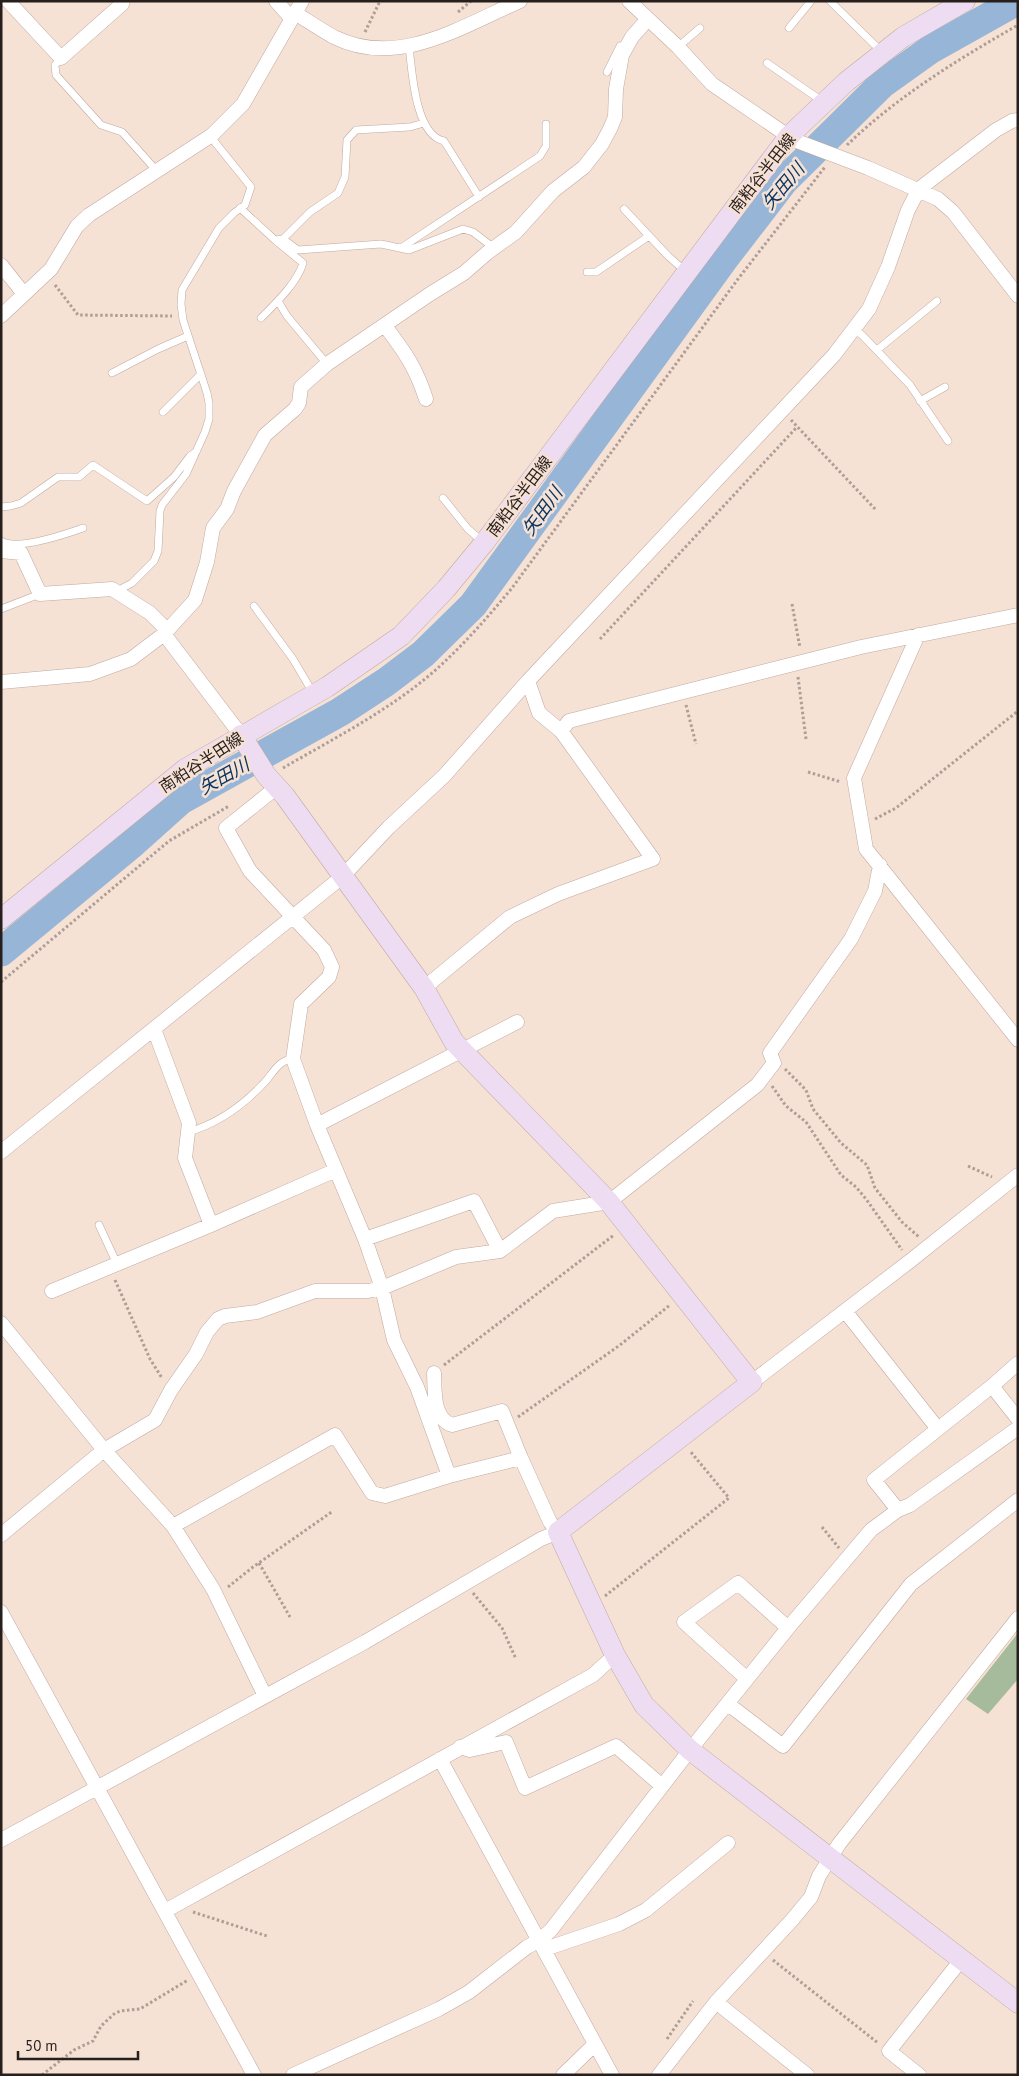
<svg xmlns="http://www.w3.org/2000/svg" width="1019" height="2076" viewBox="0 0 1019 2076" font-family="'PT Sans','Noto Sans JP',sans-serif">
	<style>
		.green { fill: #a5bb9b }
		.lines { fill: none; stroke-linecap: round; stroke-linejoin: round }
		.river { stroke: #97b5d7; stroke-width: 29 }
		.lane-casing { stroke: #bfaaa0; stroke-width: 8 }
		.street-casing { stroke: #bfaaa0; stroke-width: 15 }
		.secondary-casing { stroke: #bfaaa0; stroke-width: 21 }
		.path { stroke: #ae9e95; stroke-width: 3; stroke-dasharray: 2.5 2.5; stroke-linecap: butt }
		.lane { stroke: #fff; stroke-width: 7 }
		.street { stroke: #fff; stroke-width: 14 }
		.secondary { stroke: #eedcf2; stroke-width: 20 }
		.labels { text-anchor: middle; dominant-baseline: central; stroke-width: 5; stroke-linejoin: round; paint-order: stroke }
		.street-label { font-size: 16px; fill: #271f1b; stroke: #f6e1d5 }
		.water-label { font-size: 18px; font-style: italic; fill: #0a3762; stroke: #f6e1d5 }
	</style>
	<rect width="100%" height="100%" fill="#f6e1d5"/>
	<path class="green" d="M 1018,1633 L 1018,1679 L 988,1714 L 966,1699 Z"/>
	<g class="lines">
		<path class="river" d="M 1,952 L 133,843 L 181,800 L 340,712 L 386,682 L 423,654 L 473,605 L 724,259 L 784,181 L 882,84 L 931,49 L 1017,1"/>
		<defs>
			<path id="lane" d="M 830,1 L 882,52
				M 789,28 L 811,1
				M 409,46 C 412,71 415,135 444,141 L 479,197
				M 678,47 L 700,28
				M 61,58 L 55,65 L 56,75 L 101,125 L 122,132 L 156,170
				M 767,63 L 822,101
				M 607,72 L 620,46
				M 240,208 L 275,240 L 283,239 L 298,250 L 381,244 L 409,250 L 463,229 L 473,232 L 494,248
				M 624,209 L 668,256 L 685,271
				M 283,239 L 310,212 L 338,193 L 345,177 L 347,140 L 356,130 L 410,127 L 424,123
				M 401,248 L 540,156 L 546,146 L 546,124
				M 587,272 L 596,272 L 649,236
				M 278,301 L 287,316 L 327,364
				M 261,318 C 275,304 298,282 303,263 L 275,240
				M 853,329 L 862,335 L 910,385 L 948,441
				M 877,350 L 937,301
				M 112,373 L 158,349 L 188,336
				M 920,401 L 945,387
				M 163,412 L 201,374
				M 443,498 L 468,529 L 483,542
				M 1,507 L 11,506 L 21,503 L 58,477 L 79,477 L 93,465 L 147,501 L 174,477 L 190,456 L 196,452
				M 1,541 C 17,551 66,534 83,528
				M 117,591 L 132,583 L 154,561 L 158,551 L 160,511 L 162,505 L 186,474 L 205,432 L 209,419 L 209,403 L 207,393 L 183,320 L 181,304 L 182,290 L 219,228 L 234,213 L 245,205 L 251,187 L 210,136
				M 254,606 L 293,659 L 313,693
				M 1,609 L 40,594
				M 188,1132 C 216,1124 242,1106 262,1085 C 272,1076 277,1060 293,1059
				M 99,1225 L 117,1264"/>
			<path id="street" d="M 8,1 L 61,58 L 122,4 L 123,1
				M 276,1 L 292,19
				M 629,1 L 678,47 L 712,84 L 794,140 L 868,168 L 938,199 L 953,212 L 1018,296
				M 295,13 C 308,21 321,30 334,37 C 398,69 462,26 520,1
				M 1,265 L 24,294
				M 1,316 L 51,269 L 77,226 L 89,215 L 212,135 L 243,104 L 302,1
				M 385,326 C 405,352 416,368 426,399
				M 1,551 L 21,553 L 40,594 L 112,589 L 150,613 L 167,630
				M 164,634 L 241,735
				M 918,635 L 854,778 L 866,849 L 1018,1040
				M 528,681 L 539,713 L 561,731 L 569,721 L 861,647 L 1018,615
				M 1,682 L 90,674 L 131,659 L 164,634 L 195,600 L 207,562 L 213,528 L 227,509 L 234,491 L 265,435 L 295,409 L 299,403 L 301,387 L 327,364 L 430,294 L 464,273 L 487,253 L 516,232 L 553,191 L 584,167 L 602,144 L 610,129 L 615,117 L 616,89 L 622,55 L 632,37 L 647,20
				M 277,787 L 226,828 L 250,871 L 324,950 L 332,967 L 329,977 L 301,1004 L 293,1059 L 317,1125 L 365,1239 L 382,1288 L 394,1340 L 417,1387 L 449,1476
				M 424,988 L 510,917 L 558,894 L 653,859 L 561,731
				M 154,1029 L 189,1123 L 185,1158 L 211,1225
				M 317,1125 L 517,1022
				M 1,1152 L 342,877 L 389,827 L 444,776 L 528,681 L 834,355 L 869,309 L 888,267 L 908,210 L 919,189 L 996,130 L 1012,121 L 1018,120
				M 365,1239 L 474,1201 L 500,1251
				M 52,1291 L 211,1225 L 336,1170
				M 845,1311 L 938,1429
				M 1,1323 L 104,1450 L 173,1526 L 213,1589 L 265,1696
				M 434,1373 C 435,1390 432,1418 452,1425 L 502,1411 L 521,1458
				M 752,1382 L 910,1261 L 1018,1175
				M 992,1386 L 1018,1363
				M 898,1510 L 910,1505 L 1018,1428
				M 1,1535 L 104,1450 L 155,1420 L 171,1390 L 196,1354 L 207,1332 L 218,1319 L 225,1316 L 257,1312 L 315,1291 L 368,1291 L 382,1288 L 456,1257 L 500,1251 L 553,1211 L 609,1202 L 757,1085 L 774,1063 L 770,1053 L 851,939 L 875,891 L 880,865
				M 1,1612 L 254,2075
				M 747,1679 L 684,1622 L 738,1583 L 788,1628
				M 728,1704 L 783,1746 L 911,1584 L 1018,1500
				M 460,1747 L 470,1750 L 506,1742 L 525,1788 L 616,1746 L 662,1786
				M 440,1759 L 612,2075
				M 1,1840 L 365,1642 L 541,1539 L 558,1532 L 550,1522 L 521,1458 L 449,1476 L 385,1496 L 372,1493 L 335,1435 L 173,1526
				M 165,1911 L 593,1675 L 615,1655
				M 545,1949 L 619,1924 L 646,1910 L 728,1843
				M 716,2002 L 807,2075
				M 293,2075 L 439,2009 L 469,1992 L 527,1947 L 540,1940 L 551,1930 L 690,1750 L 788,1628 L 871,1530 L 898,1510 L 874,1480 L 992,1386 L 1018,1419
				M 563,2075 L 595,2044
				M 659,2075 L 716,2002 L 792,1920 L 811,1897 L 819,1876 L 839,1844 L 1018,1618
				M 919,2075 L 889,2051 L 961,1960"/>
			<path id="secondary" d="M 241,735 L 266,775 L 285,796 L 424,988 L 454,1042 L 609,1202 L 751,1382
				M 1,919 L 185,769 L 327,687 L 401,636 L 446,589 L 484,543 L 789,136 L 846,82 L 903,37 L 965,1
				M 752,1382 L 558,1532 L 615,1655 L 644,1705 L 690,1750 L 1018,2003"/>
		</defs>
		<use href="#lane" class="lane-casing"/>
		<use href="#street" class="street-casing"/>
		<use href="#secondary" class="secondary-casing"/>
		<path class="path" d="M 458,12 L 471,1
			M 365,32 L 380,1
			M 847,145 C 898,96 957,60 1018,25
			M 55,285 L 78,315 L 172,316
			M 791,420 L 876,510
			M 792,604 L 800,648
			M 600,639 L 797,427
			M 798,677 L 806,739
			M 686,705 L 696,744
			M 283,768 C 333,739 386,712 431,674 C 461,648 487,618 512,588 L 738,279 L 825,167
			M 808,772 L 841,782
			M 875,819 L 896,808 L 1018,711
			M 1,982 L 169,841 L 229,806
			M 785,1069 L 806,1090 L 813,1109 L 841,1143 L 867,1165 L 875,1188 L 902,1222 L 919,1237
			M 772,1086 L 786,1106 L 806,1122 L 841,1175 L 856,1187 L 866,1199 L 902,1250
			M 968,1166 L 992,1177
			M 115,1280 L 150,1359 L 162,1378
			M 444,1365 L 614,1235
			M 518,1417 L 620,1345 L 670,1305
			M 822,1527 L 839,1548
			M 259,1563 L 290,1617
			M 228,1587 L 253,1567 L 333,1511
			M 473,1593 L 502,1628 L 516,1659
			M 605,1596 L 729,1498 L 690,1451
			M 193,1912 L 267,1936
			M 773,1960 L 878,2043
			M 667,2039 L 693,2001
			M 42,2075 L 74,2050 L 93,2041 L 101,2026 L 114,2014 L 120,2011 L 140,2009 L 188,1980"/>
		<use href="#lane" class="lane"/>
		<use href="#street" class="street"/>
		<use href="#secondary" class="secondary"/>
	</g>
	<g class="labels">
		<g class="street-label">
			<text transform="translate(762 173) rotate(-52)">南粕谷半田線</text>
			<text transform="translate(519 496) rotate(-53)">南粕谷半田線</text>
			<text transform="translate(201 762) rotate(-33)">南粕谷半田線</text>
		</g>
		<g class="water-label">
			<text transform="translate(783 186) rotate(-50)">矢田川</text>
			<text transform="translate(542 511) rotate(-54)">矢田川</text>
			<text transform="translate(224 776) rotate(-29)">矢田川</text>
		</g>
	</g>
	<rect width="1019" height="2076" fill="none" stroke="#271f1b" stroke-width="5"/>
	<path d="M18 2051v8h120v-8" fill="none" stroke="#271f1b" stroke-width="2.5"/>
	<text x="25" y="2051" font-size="15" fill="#271f1b" stroke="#f6e1d5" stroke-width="4" paint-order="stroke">50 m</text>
</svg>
